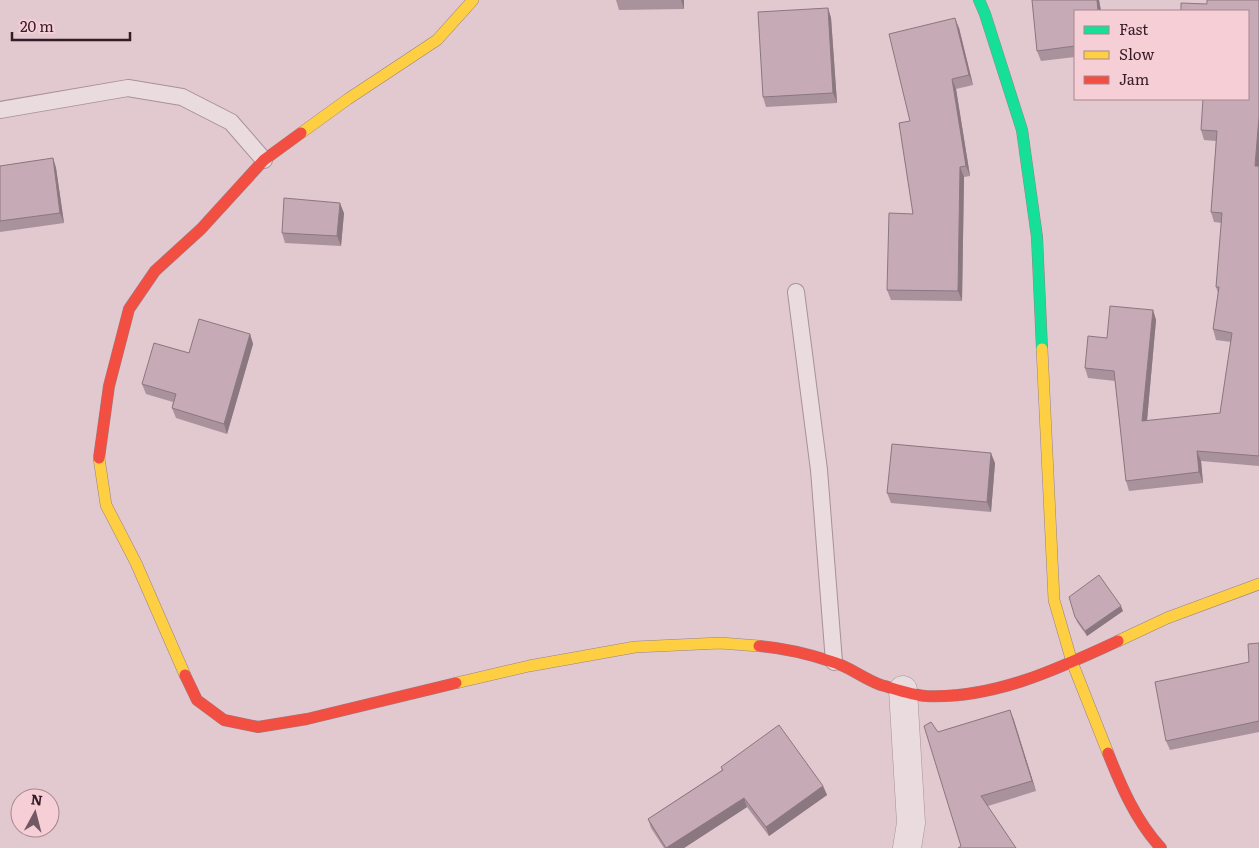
<svg xmlns="http://www.w3.org/2000/svg" width="1259" height="848" viewBox="0 0 1259 848" font-family="Literata,serif">
	<style>
		.lines { fill: none; stroke-linecap: round; stroke-linejoin: round }
		.lane-casing { stroke: #a79299; stroke-width: 18 }
		.street-casing { stroke: #a79299; stroke-width: 29 }
		.fast-casing { stroke: #968289; stroke-width: 12 }
		.slow-casing { stroke: #968289; stroke-width: 12 }
		.jam-casing { stroke: #968289; stroke-width: 12 }
		.lane { stroke: #eadbde; stroke-width: 16 }
		.street { stroke: #eadbde; stroke-width: 28 }
		.fast { stroke: #16e098; stroke-width: 11 }
		.slow { stroke: #ffcf43; stroke-width: 11 }
		.jam { stroke: #f24e42; stroke-width: 11 }
		.wall { fill: #aa929c }
		.shaded-wall { fill: #8b777f }
		.building { fill: #c6aab5; stroke: #8b777f }
	</style>
	<rect width="100%" height="100%" fill="#e2c8cf"/>
	<g class="lines">
		<defs>
			<path id="lane" d="M 0,110 L 128,88 L 182,97 L 231,122 L 264,160
				M 796,292 L 819,470 L 834,662"/>
			<path id="street" d="M 903,690 L 911,823 L 907,848"/>
			<path id="fast" d="M 979,0 L 985,14 L 1022,130 L 1037,237 L 1042,349"/>
			<path id="slow" d="M 301,133 L 348,99 L 437,40 L 473,0
				M 1042,349 L 1054,600 L 1072,662 L 1108,753
				M 99,458 L 106,505 L 136,563 L 185,675
				M 1118,641 L 1167,618 L 1259,584
				M 456,683 L 529,666 L 635,647 L 720,643 L 759,646"/>
			<path id="jam" d="M 99,458 L 109,386 L 129,309 L 155,271 L 201,229 L 264,160 L 301,133
				M 759,646 C 783,648 809,654 833,662 C 850,667 864,679 881,685 C 895,689 912,695 926,696 C 994,699 1058,669 1118,641
				M 185,675 L 197,700 L 224,720 L 258,727 L 307,719 L 456,683
				M 1108,753 C 1121,786 1136,821 1161,848"/>
		</defs>
		<use href="#lane" class="lane-casing"/>
		<use href="#street" class="street-casing"/>
		<use href="#fast" class="fast-casing"/>
		<use href="#slow" class="slow-casing"/>
		<use href="#jam" class="jam-casing"/>
		<use href="#lane" class="lane"/>
		<use href="#street" class="street"/>
		<use href="#fast" class="fast"/>
		<use href="#slow" class="slow"/>
		<use href="#jam" class="jam"/>
	</g>
	<path class="wall" d="M 616,0 L 684,0 L 684,9 L 619,10 Z
		M 1032,0 L 1099,0 L 1101,11 L 1075,11 L 1075,57 L 1041,61 L 1037,51 Z
		M 1259,0 L 1259,466 L 1201,461 L 1203,483 L 1129,491 L 1126,481 L 1115,381 L 1088,378 L 1085,368 L 1107,338 L 1153,310 L 1156,320 L 1147,421 L 1220,413 L 1231,342 L 1216,340 L 1213,329 L 1218,293 L 1216,287 L 1222,223 L 1214,222 L 1211,212 L 1216,141 L 1204,140 L 1201,130 L 1248,99 L 1207,4 Z
		M 828,8 L 831,18 L 837,103 L 766,107 L 763,97 Z
		M 959,28 L 973,85 L 956,89 L 970,176 L 964,177 L 962,301 L 891,300 L 887,290 L 913,214 Z
		M 53,158 L 56,168 L 64,223 L 0,232 L 0,166 Z
		M 344,213 L 341,246 L 285,243 L 282,233 Z
		M 250,334 L 253,344 L 227,434 L 176,418 L 172,408 L 173,402 L 146,394 L 142,384 L 189,353 Z
		M 995,463 L 991,512 L 891,503 L 887,493 Z
		M 1123,611 L 1087,636 L 1077,622 L 1075,617 Z
		M 1259,643 L 1259,732 L 1170,750 L 1166,741 L 1249,662 Z
		M 1010,710 L 1036,791 L 988,806 L 961,846 L 938,732 Z
		M 721,767 L 823,786 L 827,795 L 769,836 L 747,807 L 684,848 L 664,848 L 651,828 L 648,819 L 722,770 Z"/>
	<path class="shaded-wall" d="M 681,0 L 684,0 L 684,9 Z
		M 1097,0 L 1099,0 L 1101,11 L 1098,11 Z
		M 828,8 L 831,18 L 837,103 L 833,93 Z
		M 955,18 L 959,28 L 973,85 L 969,75 Z
		M 952,79 L 956,89 L 970,176 L 966,166 Z
		M 1259,117 L 1259,175 L 1255,166 Z
		M 53,158 L 56,168 L 64,223 L 60,213 Z
		M 960,167 L 964,177 L 962,301 L 958,291 Z
		M 340,203 L 344,213 L 341,246 L 337,236 Z
		M 1153,310 L 1156,320 L 1146,431 L 1142,421 Z
		M 250,334 L 253,344 L 227,434 L 224,424 Z
		M 1197,451 L 1201,461 L 1203,483 L 1199,472 Z
		M 991,453 L 995,463 L 991,512 L 987,502 Z
		M 1121,606 L 1123,611 L 1087,636 L 1085,631 Z
		M 1010,710 L 1014,720 L 1036,791 L 1032,781 Z
		M 823,786 L 827,795 L 769,836 L 766,827 Z
		M 744,798 L 747,807 L 684,848 L 666,848 Z"/>
	<path class="building" d="M 1032,0 L 1097,0 L 1098,11 L 1075,11 L 1075,46 L 1037,51 Z
		M 1207,0 L 1259,0 L 1259,117 L 1255,166 L 1259,166 L 1259,456 L 1197,451 L 1199,472 L 1126,481 L 1114,371 L 1085,368 L 1088,336 L 1107,338 L 1110,306 L 1153,310 L 1142,421 L 1220,413 L 1232,333 L 1213,329 L 1219,287 L 1216,287 L 1222,213 L 1211,212 L 1217,131 L 1201,130 L 1203,99 L 1248,99 L 1248,11 L 1181,11 L 1181,3 L 1207,4 Z
		M 828,8 L 833,93 L 763,97 L 758,12 Z
		M 955,18 L 969,75 L 952,79 L 966,166 L 960,167 L 958,291 L 887,290 L 889,213 L 913,214 L 899,123 L 910,121 L 889,34 Z
		M 53,158 L 60,213 L 0,221 L 0,166 Z
		M 284,198 L 340,203 L 337,236 L 282,233 Z
		M 199,319 L 250,334 L 224,424 L 172,408 L 176,394 L 142,384 L 154,343 L 189,353 Z
		M 892,444 L 991,453 L 987,502 L 887,493 Z
		M 1099,575 L 1121,606 L 1085,631 L 1075,617 L 1069,597 Z
		M 1259,643 L 1259,721 L 1166,741 L 1155,682 L 1249,662 L 1248,644 Z
		M 1010,710 L 1032,781 L 981,796 L 1016,848 L 958,848 L 961,846 L 924,726 L 931,722 L 938,732 Z
		M 779,725 L 823,786 L 766,827 L 744,798 L 666,848 L 648,819 L 723,770 L 721,767 Z"/>
	<rect x="1074" y="10" width="175" height="90" fill="#f5ced6" stroke="#a88790"/>
	<rect x="1084" y="26" width="25" height="8" fill="#16e098" stroke="#a88790"/>
	<text x="1119" y="35" font-size="15" fill="#351c27">Fast</text>
	<rect x="1084" y="51" width="25" height="8" fill="#ffcf43" stroke="#a88790"/>
	<text x="1119" y="60" font-size="15" fill="#351c27">Slow</text>
	<rect x="1084" y="76" width="25" height="8" fill="#f24e42" stroke="#a88790"/>
	<text x="1119" y="85" font-size="15" fill="#351c27">Jam</text>
	<g transform="translate(35 813) rotate(7)"><circle r="24" fill="#f5ced6" stroke="#a88790"/>
	<path d="M0-4L9 19L0 12L-9 19Z" fill="#725862"/>
	<text y="-8" font-size="14" font-weight="bold" text-anchor="middle" fill="#351c27">N</text>
	</g>
	<path d="M12 32v8h118v-8" fill="none" stroke="#351c27" stroke-width="2.5"/>
	<text x="20" y="32" font-size="15" fill="#351c27" stroke="#f5ced6" stroke-width="4" paint-order="stroke">20 m</text>
</svg>
